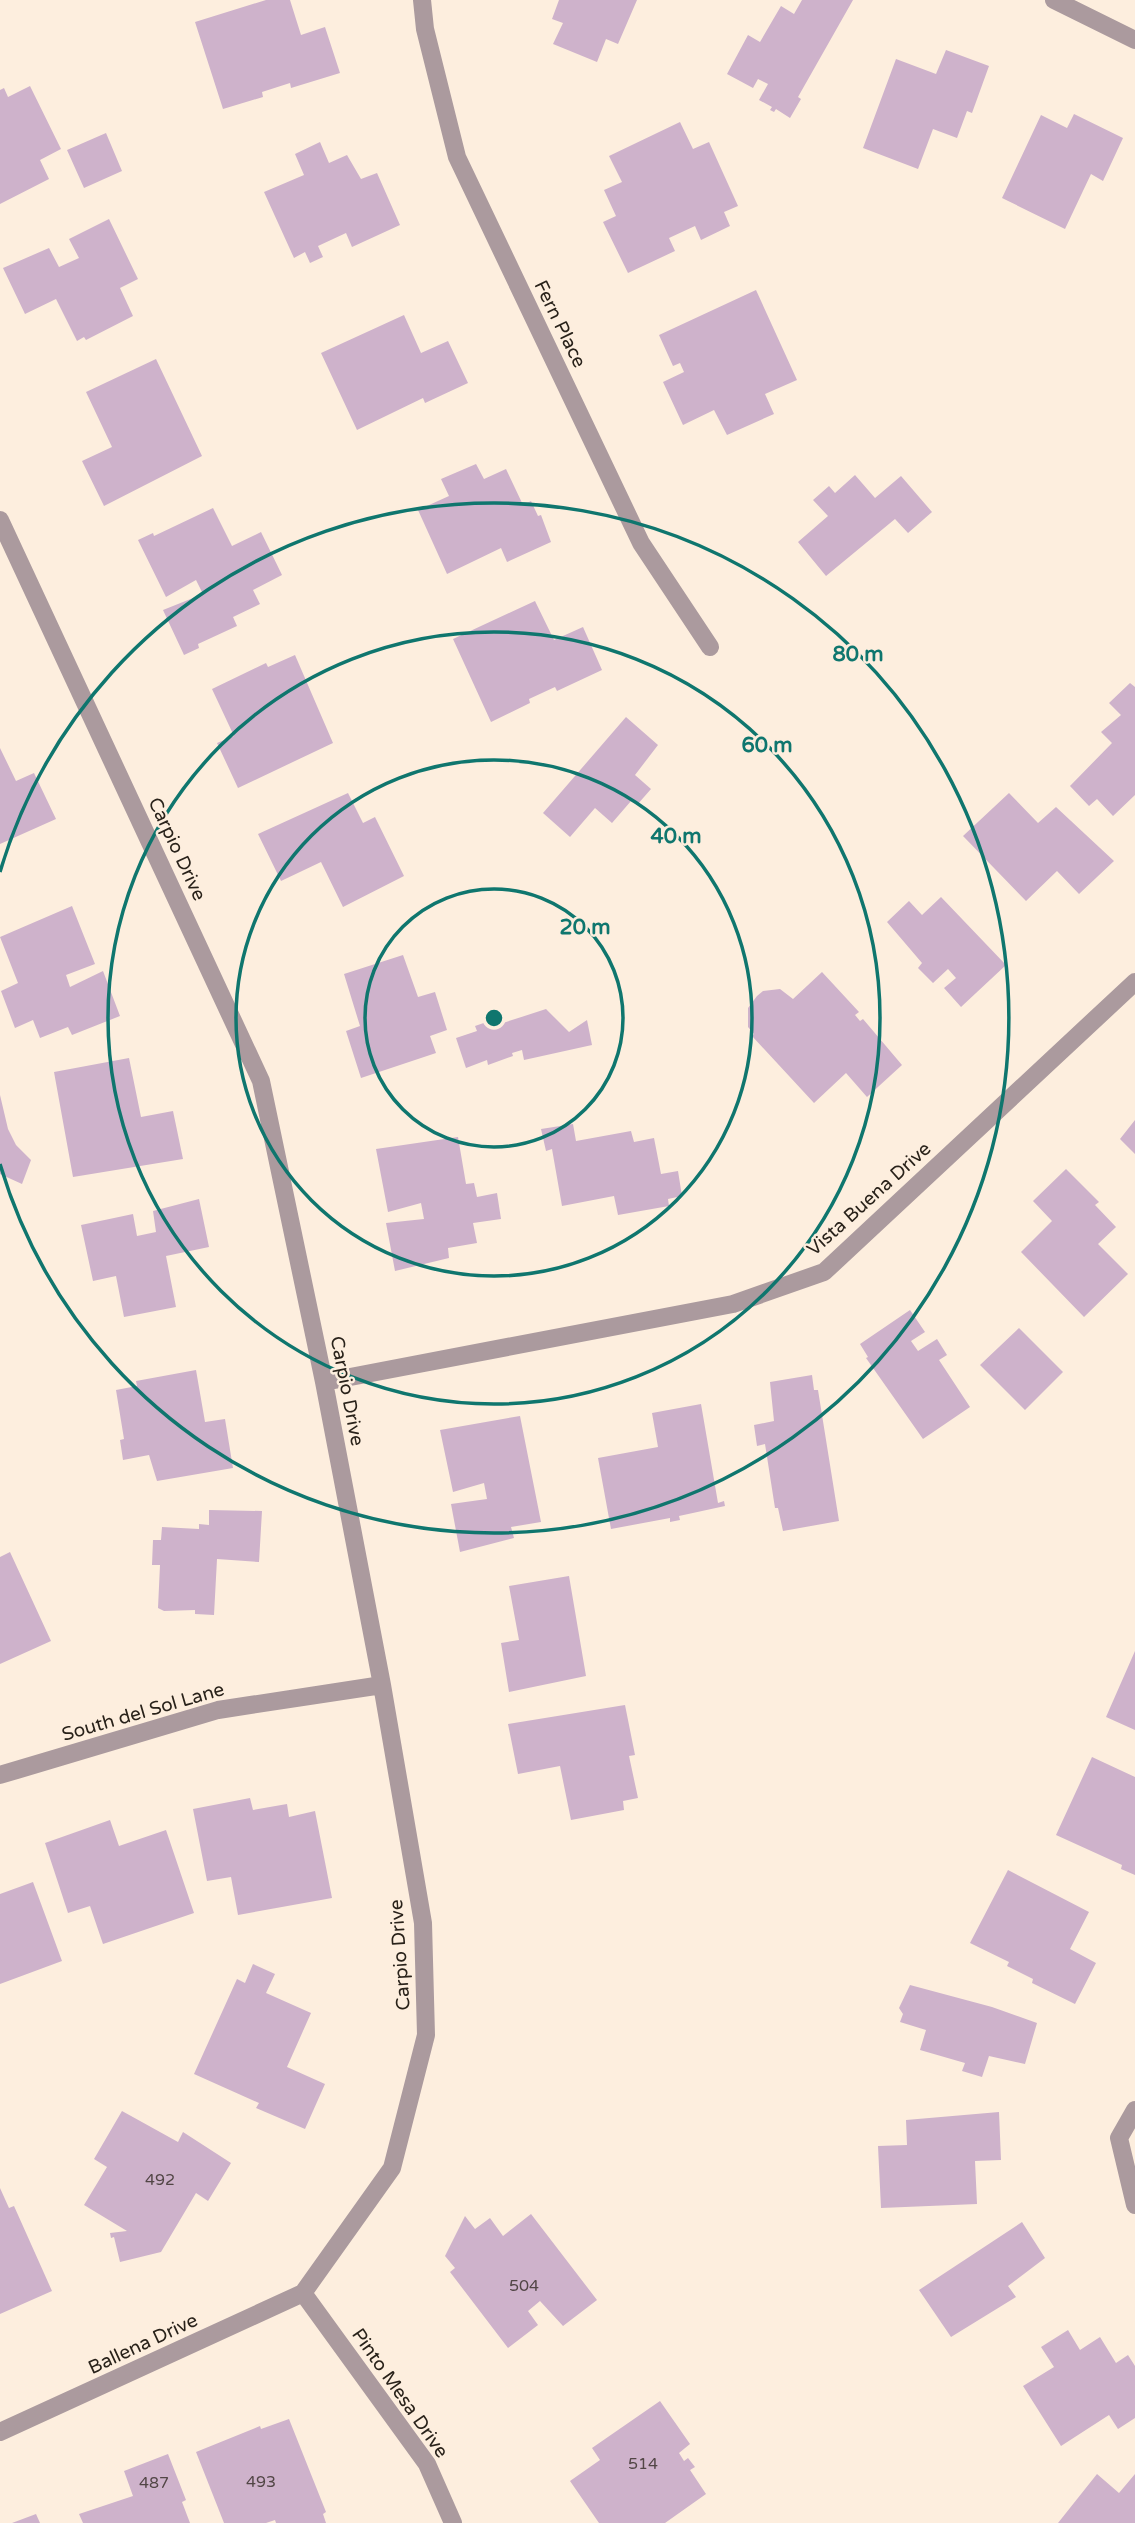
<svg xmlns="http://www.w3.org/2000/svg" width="1135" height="2523" viewBox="0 0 1135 2523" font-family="'Varela Round',sans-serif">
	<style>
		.building { fill: #ceb2cb }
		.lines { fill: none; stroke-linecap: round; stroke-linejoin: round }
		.minor { stroke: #ab9a9e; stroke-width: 18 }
		.ring { fill: none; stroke: #0f766e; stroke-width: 3.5 }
		.labels { text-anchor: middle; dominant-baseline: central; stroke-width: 5; stroke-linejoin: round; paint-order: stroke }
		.number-label { font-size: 16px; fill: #524646 }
		.street-label { font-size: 19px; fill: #29221a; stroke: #fdeede }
		.centre { fill: #0f766e; stroke: #fdeede; stroke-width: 3.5 }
		.ring-label { font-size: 21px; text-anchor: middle; font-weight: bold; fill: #0f766e; stroke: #fdeede; stroke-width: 5; stroke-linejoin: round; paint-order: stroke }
	</style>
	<rect width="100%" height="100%" fill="#fdeede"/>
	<path class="building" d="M 266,0 L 290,0 L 301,35 L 325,27 L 340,73 L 291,88 L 290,83 L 262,92 L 263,97 L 223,109 L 195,22 Z
		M 559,0 L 637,0 L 618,44 L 606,39 L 597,62 L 553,44 L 563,23 L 552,19 Z
		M 802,0 L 853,0 L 798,97 L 801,99 L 790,118 L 776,109 L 774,112 L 770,110 L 772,107 L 759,100 L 768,84 L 758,79 L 753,88 L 727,74 L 748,35 L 760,42 L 781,6 L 794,14 Z
		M 946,50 L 989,66 L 972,113 L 967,111 L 957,138 L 933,129 L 918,169 L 863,148 L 896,59 L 936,74 Z
		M 30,86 L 61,149 L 40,160 L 49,179 L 0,204 L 0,90 L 4,88 L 8,97 Z
		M 1074,114 L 1123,138 L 1103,181 L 1091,174 L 1065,229 L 1002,198 L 1041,115 L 1067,128 Z
		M 680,122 L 693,149 L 709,142 L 738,206 L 724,212 L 730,226 L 701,240 L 695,226 L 669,238 L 675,251 L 628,273 L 603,222 L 616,216 L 604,190 L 622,182 L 609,156 Z
		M 106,133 L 122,171 L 84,188 L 67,150 Z
		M 320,142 L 329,163 L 347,155 L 361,179 L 377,173 L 400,225 L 352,247 L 346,233 L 318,246 L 323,257 L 310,263 L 305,252 L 294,258 L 264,192 L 304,175 L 295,154 Z
		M 109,219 L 138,279 L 120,288 L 133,316 L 86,340 L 84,337 L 77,341 L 56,299 L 25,314 L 3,268 L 49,248 L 59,267 L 79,258 L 69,239 Z
		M 756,290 L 797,380 L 765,394 L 774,414 L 727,435 L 714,410 L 683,425 L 663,382 L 684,372 L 680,363 L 673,366 L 659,335 Z
		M 404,315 L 421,353 L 448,341 L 468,383 L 425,403 L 423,398 L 357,430 L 321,353 Z
		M 156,359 L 202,456 L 104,506 L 82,461 L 112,447 L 86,392 Z
		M 476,464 L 484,479 L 506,469 L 523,505 L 531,501 L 538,516 L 541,515 L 551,542 L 507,562 L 501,548 L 447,574 L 418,510 L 449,496 L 441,479 Z
		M 855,475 L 875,498 L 901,476 L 932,512 L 908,533 L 895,519 L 826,576 L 798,542 L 828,516 L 813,500 L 829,486 L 835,493 Z
		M 213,508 L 232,546 L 261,532 L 282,575 L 253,590 L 260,604 L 233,617 L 237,626 L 198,644 L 199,648 L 184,655 L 163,610 L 203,594 L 196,580 L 166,597 L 138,540 L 153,533 L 154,536 Z
		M 535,601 L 554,640 L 583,627 L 602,670 L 557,691 L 555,687 L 529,699 L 530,703 L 491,722 L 453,639 Z
		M 295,655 L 333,743 L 238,788 L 217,743 L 234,736 L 212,689 L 266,663 L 268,667 Z
		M 1130,683 L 1135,687 L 1135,795 L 1113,816 L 1097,799 L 1089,806 L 1070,786 L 1112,743 L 1101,732 L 1121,715 L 1109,703 Z
		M 626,717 L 658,745 L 635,775 L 651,789 L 637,805 L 631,801 L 612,823 L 595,808 L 570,837 L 543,813 Z
		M 0,748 L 16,781 L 34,773 L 56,819 L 0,844 Z
		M 348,793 L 363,823 L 375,817 L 404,876 L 343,907 L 321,862 L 281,881 L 258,834 Z
		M 1009,793 L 1038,823 L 1056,807 L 1114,861 L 1079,894 L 1057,871 L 1026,901 L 963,836 Z
		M 941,897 L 1006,965 L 961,1007 L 944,988 L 956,978 L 948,969 L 933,983 L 918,968 L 922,963 L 887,922 L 909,901 L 922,915 Z
		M 72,906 L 95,964 L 66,975 L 70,987 L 103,971 L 120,1016 L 72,1035 L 68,1027 L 40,1038 L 33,1020 L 15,1028 L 1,991 L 18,983 L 0,937 Z
		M 403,955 L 418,997 L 435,992 L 447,1030 L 430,1036 L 436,1053 L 361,1078 L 346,1031 L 360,1026 L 344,974 Z
		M 822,972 L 859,1012 L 855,1015 L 860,1021 L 863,1019 L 902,1065 L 867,1097 L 846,1073 L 814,1103 L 752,1036 L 754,1034 L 748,1027 L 748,1008 L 757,996 L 763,991 L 780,989 L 793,999 Z
		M 546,1009 L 569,1032 L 587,1020 L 592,1045 L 524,1060 L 522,1050 L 512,1053 L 513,1056 L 488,1065 L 487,1060 L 466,1068 L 456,1038 L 477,1031 L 475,1026 L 501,1017 L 503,1023 Z
		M 129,1058 L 141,1117 L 173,1111 L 183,1159 L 73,1177 L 54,1072 Z
		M 0,1095 L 8,1129 L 16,1145 L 31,1160 L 22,1184 L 0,1174 Z
		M 1135,1120 L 1135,1154 L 1120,1139 Z
		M 573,1124 L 576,1141 L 631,1131 L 634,1142 L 654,1138 L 661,1174 L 678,1171 L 682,1196 L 668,1199 L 669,1206 L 618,1215 L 614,1196 L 562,1206 L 552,1149 L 546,1151 L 541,1129 Z
		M 458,1137 L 466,1184 L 474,1183 L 477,1197 L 497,1193 L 501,1219 L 473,1223 L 477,1243 L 448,1248 L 449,1258 L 395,1271 L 386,1223 L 424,1219 L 421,1203 L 388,1212 L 376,1149 Z
		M 1066,1169 L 1099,1202 L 1095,1205 L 1116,1227 L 1098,1244 L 1128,1274 L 1084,1317 L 1021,1252 L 1052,1221 L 1033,1201 Z
		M 199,1199 L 209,1247 L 166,1256 L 176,1307 L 124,1317 L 116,1276 L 93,1281 L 81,1225 L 133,1214 L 137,1236 L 156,1232 L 153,1211 Z
		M 910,1310 L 925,1332 L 911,1341 L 918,1351 L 937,1339 L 947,1355 L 939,1360 L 970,1407 L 923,1439 L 866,1358 L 868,1357 L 860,1344 Z
		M 1019,1328 L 1063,1372 L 1025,1410 L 980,1365 Z
		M 196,1370 L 205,1422 L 225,1419 L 233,1468 L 157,1481 L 149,1455 L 123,1460 L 120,1440 L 124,1439 L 116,1390 L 137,1386 L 136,1381 Z
		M 812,1375 L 814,1390 L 818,1390 L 839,1521 L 783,1531 L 778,1508 L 775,1508 L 765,1444 L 757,1446 L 754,1425 L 774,1421 L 770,1382 Z
		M 701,1404 L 718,1503 L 724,1501 L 725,1506 L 679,1516 L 680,1520 L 670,1522 L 670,1518 L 611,1529 L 598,1458 L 658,1447 L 652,1413 Z
		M 520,1416 L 541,1522 L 511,1527 L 514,1538 L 460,1552 L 451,1504 L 487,1499 L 484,1483 L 453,1492 L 440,1430 Z
		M 209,1510 L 262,1511 L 259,1562 L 217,1559 L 214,1615 L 195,1614 L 195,1610 L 164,1611 L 158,1608 L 160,1565 L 152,1565 L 153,1540 L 161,1540 L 162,1527 L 199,1529 L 199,1524 L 209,1525 Z
		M 10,1552 L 51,1641 L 0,1664 L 0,1557 Z
		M 569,1576 L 586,1676 L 509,1692 L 501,1643 L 519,1640 L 509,1586 Z
		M 1135,1651 L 1135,1730 L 1106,1717 Z
		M 625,1705 L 635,1755 L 629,1756 L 638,1798 L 623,1801 L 624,1810 L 571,1820 L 560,1766 L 518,1774 L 508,1724 Z
		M 1092,1757 L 1135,1777 L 1135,1875 L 1121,1869 L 1122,1865 L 1056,1835 Z
		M 250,1798 L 253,1810 L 287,1804 L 289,1817 L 315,1811 L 332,1898 L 238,1915 L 231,1877 L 207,1881 L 193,1809 Z
		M 110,1820 L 119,1846 L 166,1830 L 194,1913 L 103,1944 L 90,1906 L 68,1913 L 45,1843 Z
		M 1008,1870 L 1089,1912 L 1070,1949 L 1096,1963 L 1075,2004 L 1032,1983 L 1033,1979 L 1007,1966 L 1009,1962 L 970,1943 Z
		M 33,1882 L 62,1961 L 0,1984 L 0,1894 Z
		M 253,1964 L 275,1974 L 266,1993 L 311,2013 L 287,2067 L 325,2084 L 305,2129 L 256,2108 L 259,2103 L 194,2074 L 237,1979 L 245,1983 Z
		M 910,1985 L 992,2007 L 1037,2023 L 1025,2064 L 989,2056 L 982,2077 L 962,2071 L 965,2063 L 920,2050 L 926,2030 L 900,2022 L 903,2014 L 899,2008 Z
		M 122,2111 L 178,2142 L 183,2132 L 231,2163 L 208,2201 L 196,2193 L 161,2252 L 120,2262 L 114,2237 L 111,2238 L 110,2233 L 127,2231 L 84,2205 L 107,2167 L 94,2159 Z
		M 999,2112 L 1001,2160 L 975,2161 L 977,2204 L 881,2208 L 878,2146 L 907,2145 L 906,2120 Z
		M 0,2188 L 9,2208 L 14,2206 L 52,2291 L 0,2314 Z
		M 531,2214 L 597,2300 L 563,2326 L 540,2301 L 528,2311 L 538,2325 L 508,2348 L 450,2272 L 455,2268 L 445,2256 L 465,2216 L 475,2229 L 490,2218 L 503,2236 Z
		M 1022,2222 L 1045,2258 L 1008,2286 L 1016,2297 L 951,2337 L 919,2290 Z
		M 1068,2330 L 1080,2350 L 1100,2337 L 1116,2363 L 1128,2355 L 1135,2366 L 1135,2418 L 1118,2429 L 1109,2415 L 1061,2446 L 1023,2386 L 1054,2367 L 1041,2347 Z
		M 660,2401 L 690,2444 L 679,2453 L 684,2461 L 688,2458 L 695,2467 L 690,2470 L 706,2494 L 665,2523 L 599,2523 L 570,2481 L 600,2460 L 592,2448 Z
		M 289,2419 L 326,2512 L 323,2514 L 326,2523 L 276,2523 L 275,2520 L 266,2523 L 224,2523 L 196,2452 L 260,2426 L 261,2429 Z
		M 168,2454 L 186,2500 L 182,2502 L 190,2523 L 83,2523 L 79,2514 L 133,2496 L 124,2471 Z
		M 1097,2474 L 1119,2493 L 1135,2474 L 1135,2523 L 1058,2523 Z
		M 36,2514 L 40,2523 L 12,2523 Z"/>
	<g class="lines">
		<path class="minor" d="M 422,0 L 425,29 L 457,157 L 641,543 L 710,647
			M 1054,0 L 1135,40
			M 0,520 L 261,1081 L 324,1382 L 382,1685 L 423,1923 L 426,2035 L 392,2168 L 303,2293 L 0,2432
			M 324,1382 L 733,1304 L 824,1272 L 1135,982
			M 0,1775 L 218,1710 L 382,1685
			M 1135,2110 L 1119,2138 L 1135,2205
			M 303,2293 L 427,2464 L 453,2523"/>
	</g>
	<g class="ring">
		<circle cx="494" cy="1018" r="129"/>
		<circle cx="494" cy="1018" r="258"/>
		<circle cx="494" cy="1018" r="386"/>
		<path d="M0 872A515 515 0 1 1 0 1164"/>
	</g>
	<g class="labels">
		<g class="number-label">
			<text x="160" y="2180">492</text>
			<text x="524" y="2286">504</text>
			<text x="643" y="2464">514</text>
			<text x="261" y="2482">493</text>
			<text x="154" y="2483">487</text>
		</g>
		<g class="street-label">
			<text transform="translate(560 324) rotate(64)">Fern Place</text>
			<text transform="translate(177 849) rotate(65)">Carpio Drive</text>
			<text transform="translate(869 1199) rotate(-42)">Vista Buena Drive</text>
			<text transform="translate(347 1391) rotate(79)">Carpio Drive</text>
			<text transform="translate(143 1712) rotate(-16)">South del Sol Lane</text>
			<text transform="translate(400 1955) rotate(-94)">Carpio Drive</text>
			<text transform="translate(143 2344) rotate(-25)">Ballena Drive</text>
			<text transform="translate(400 2393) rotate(55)">Pinto Mesa Drive</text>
		</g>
	</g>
	<circle cx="494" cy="1018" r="10" class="centre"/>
	<g class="ring-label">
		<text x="858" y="661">80 m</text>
		<text x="767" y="752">60 m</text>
		<text x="676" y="843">40 m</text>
		<text x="585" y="934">20 m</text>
	</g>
</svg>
